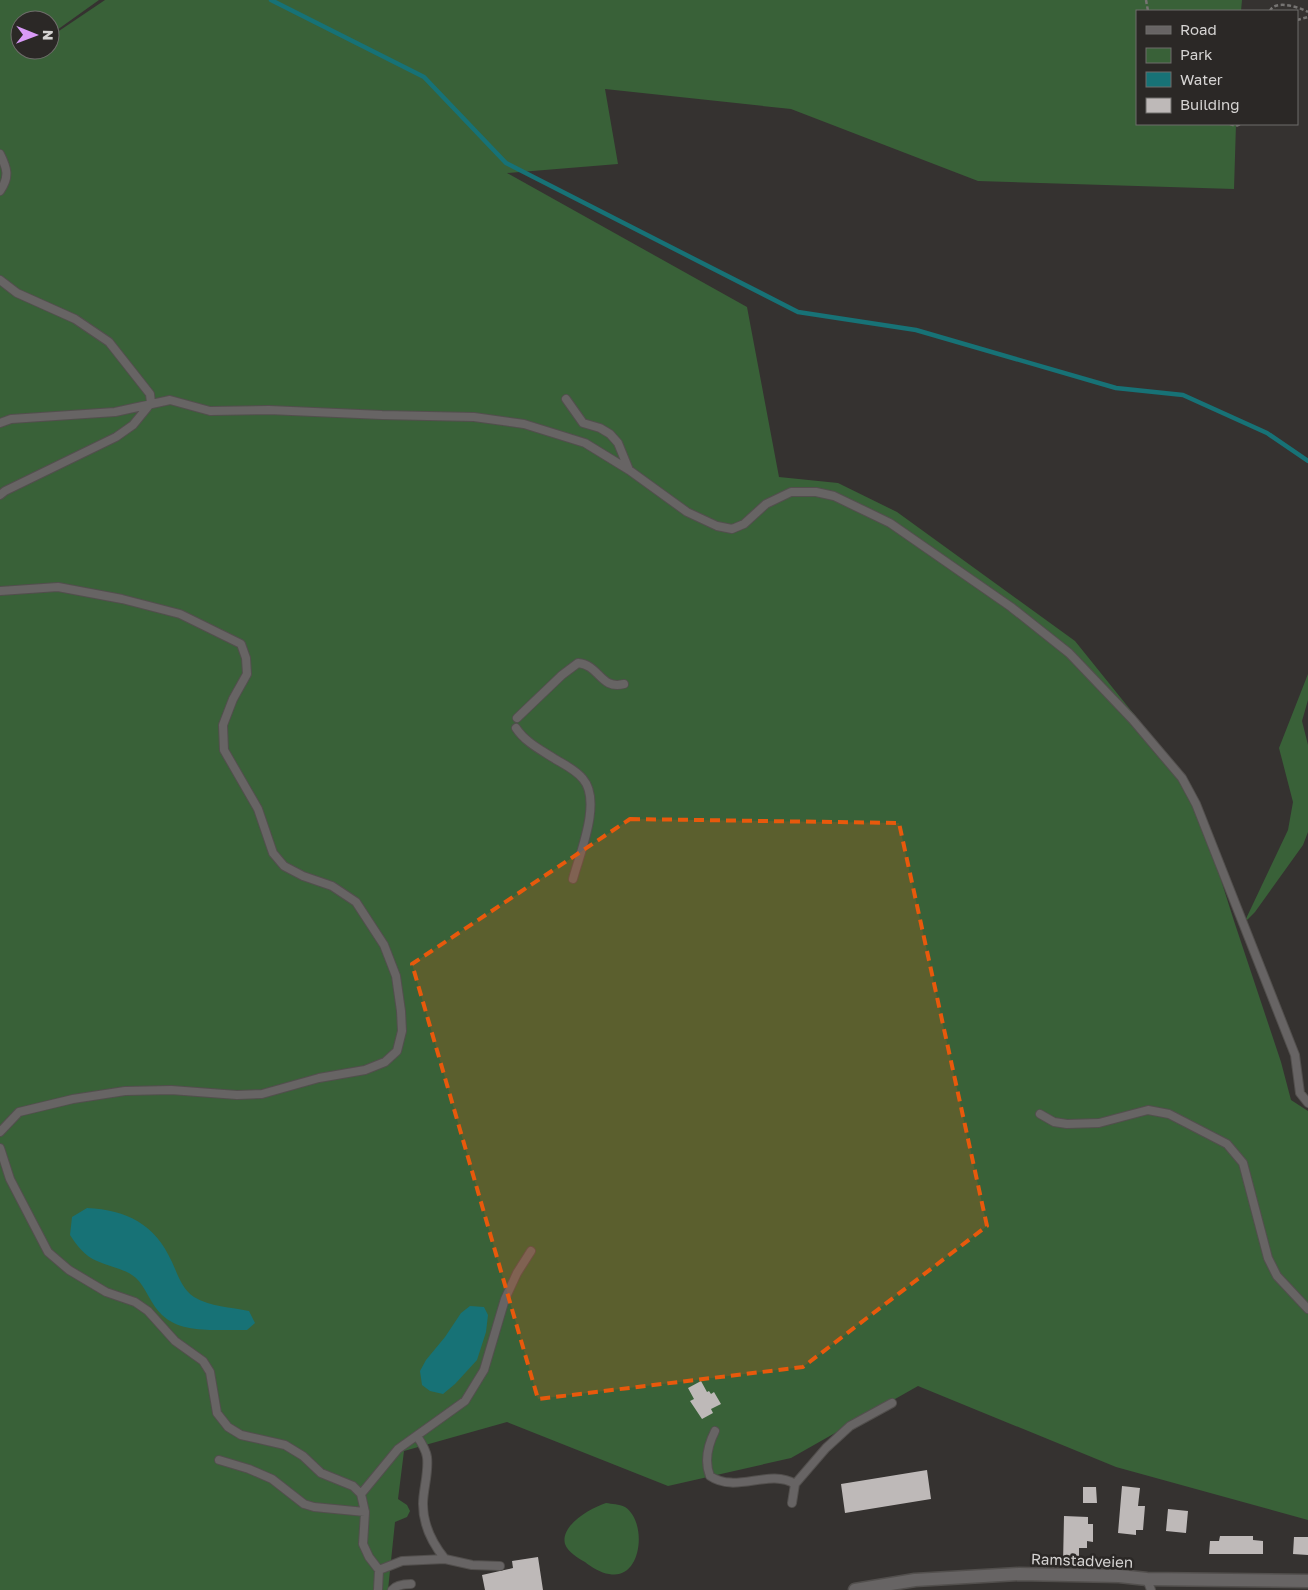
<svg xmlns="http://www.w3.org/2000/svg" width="1308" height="1590" viewBox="0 0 1308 1590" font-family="'Golos Text',sans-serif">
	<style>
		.green { fill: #396138 }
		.water { fill: #177276 }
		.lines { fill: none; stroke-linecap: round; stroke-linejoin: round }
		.stream { stroke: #177276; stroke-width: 4.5 }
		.building { fill: #beb9b8 }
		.service-casing { stroke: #524f4d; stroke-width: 10 }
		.tertiary-casing { stroke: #524f4d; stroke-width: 15 }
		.path { stroke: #767472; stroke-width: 2.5; stroke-dasharray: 4 2.5; stroke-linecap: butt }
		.service { stroke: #676464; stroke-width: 8 }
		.tertiary { stroke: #676464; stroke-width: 12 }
		.marked { fill: #e8590c; fill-opacity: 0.2; stroke: #e8590c; stroke-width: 4; stroke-dasharray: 10 6; stroke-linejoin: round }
		.labels { text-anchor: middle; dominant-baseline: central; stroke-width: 5; stroke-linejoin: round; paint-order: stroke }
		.street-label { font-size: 15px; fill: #d6d4d3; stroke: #2b2826 }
	</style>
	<rect width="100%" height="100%" fill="#353230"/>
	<path class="green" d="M 0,0 L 99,0 L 50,35 L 50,20 L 20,20 L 20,50 L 50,50 L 50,37 L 105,0 L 1242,0 L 1241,11 L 1137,11 L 1137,124 L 1236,124 L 1234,189 L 978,181 L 791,109 L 605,89 L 618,164 L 507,173 L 747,307 L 779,477 L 838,483 L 897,512 L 1075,641 L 1191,785 L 1234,921 L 1281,1062 L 1291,1100 L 1308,1111 L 1308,1520 L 1116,1467 L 918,1386 L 791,1458 L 668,1486 L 507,1422 L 404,1451 L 398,1499 L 407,1505 L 410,1511 L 407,1517 L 395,1522 L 388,1590 L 0,1590 Z
		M 1308,674 L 1308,700 L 1302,721 L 1308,745 L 1308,832 L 1303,845 L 1255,912 L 1244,923 L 1288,830 L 1293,802 L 1279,748 Z
		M 606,1503 C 612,1504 619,1504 625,1507 C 648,1522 642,1581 609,1574 C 601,1573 591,1567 585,1562 C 578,1558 568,1552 565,1544 C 560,1525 591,1508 606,1503 Z"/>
	<path class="water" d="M 87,1208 C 127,1210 155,1224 172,1262 C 178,1275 182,1289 194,1297 C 210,1307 231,1307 249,1311 L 255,1323 L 247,1330 C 220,1329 183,1335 162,1315 C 151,1305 145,1286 136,1278 C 124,1268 110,1267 97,1261 C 85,1256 77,1246 70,1235 L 72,1217 Z
		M 470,1306 L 484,1307 L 488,1315 L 486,1332 L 477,1360 L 455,1384 L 443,1394 L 430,1391 L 422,1385 L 420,1371 L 426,1360 L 445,1337 L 461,1313 Z"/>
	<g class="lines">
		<path class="stream" d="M 271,0 L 424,77 L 506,163 L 798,312 L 916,330 L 1116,388 L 1183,395 L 1267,433 L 1308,461"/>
	</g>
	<path class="building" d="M 701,1381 L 707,1392 L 709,1391 L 711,1394 L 714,1392 L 721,1404 L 711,1409 L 713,1413 L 702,1419 L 690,1401 L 694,1399 L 688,1388 Z
		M 927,1470 L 931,1499 L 845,1513 L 841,1484 Z
		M 1122,1486 L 1140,1488 L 1138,1506 L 1145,1506 L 1143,1530 L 1136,1530 L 1136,1535 L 1118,1533 Z
		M 1083,1487 L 1096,1487 L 1097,1503 L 1083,1503 Z
		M 1168,1509 L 1188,1511 L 1186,1533 L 1166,1531 Z
		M 1064,1516 L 1088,1517 L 1088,1524 L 1093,1524 L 1093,1542 L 1087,1541 L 1087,1548 L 1079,1548 L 1079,1564 L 1063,1564 Z
		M 1220,1536 L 1253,1536 L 1253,1540 L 1263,1541 L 1263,1554 L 1209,1554 L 1210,1541 L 1219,1541 Z
		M 1294,1537 L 1308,1537 L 1308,1555 L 1293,1554 Z
		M 538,1557 L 543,1590 L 485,1590 L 482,1575 L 513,1568 L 512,1561 Z"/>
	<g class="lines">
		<defs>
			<path id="service" d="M 0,154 C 7,168 10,177 0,191
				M 0,280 L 17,293 L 75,319 L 109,342 L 150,394 L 151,403 L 133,425 L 116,437 L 5,491 L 0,495
				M 566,399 L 583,423 L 600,428 L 610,434 L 618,443 L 629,470
				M 0,423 L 11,419 L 115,412 L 170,400 L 210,411 L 269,410 L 382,415 L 474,417 L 524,424 L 585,443 L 629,470 L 687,512 L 717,526 L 732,529 L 744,524 L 766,504 L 791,492 L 816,492 L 834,496 L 890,523 L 1011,607 L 1069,653 L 1132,719 L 1182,778 L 1196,804 L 1295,1055 L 1300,1093 L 1308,1103
				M 0,591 L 58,587 L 122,599 L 180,614 L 241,644 L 246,658 L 247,674 L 233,699 L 223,725 L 224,750 L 258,809 L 273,853 L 284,866 L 303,876 L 332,886 L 356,902 L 384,945 L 396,976 L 401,1011 L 402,1031 L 397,1051 L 385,1062 L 365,1070 L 319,1078 L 262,1094 L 237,1095 L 171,1090 L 125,1091 L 73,1099 L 19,1112 L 0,1132
				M 517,718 L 562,675 L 578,663 C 600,665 600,690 624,684
				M 516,728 C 525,742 541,750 555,759 C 565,765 576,770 583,779 C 602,801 580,853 573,879
				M 1040,1114 L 1054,1122 L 1067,1124 L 1099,1123 L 1148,1110 L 1169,1114 L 1227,1144 L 1243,1163 L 1268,1258 L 1277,1276 L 1308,1309
				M 0,1148 L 10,1179 L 48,1252 L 69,1270 L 106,1292 L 135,1302 L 148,1311 L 175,1341 L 203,1361 L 210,1372 L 217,1413 L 228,1427 L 241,1435 L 285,1445 L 303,1456 L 321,1473 L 353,1486 L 361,1494 L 365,1512 L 363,1544 L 369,1557 L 379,1570 L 402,1561 L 445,1559 L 472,1565 L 500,1566
				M 715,1431 C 708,1445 704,1461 710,1476 C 736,1494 769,1468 795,1484
				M 417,1436 C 421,1442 426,1450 427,1457 C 429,1473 423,1489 423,1504 C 423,1525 432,1543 445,1559
				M 219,1460 L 249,1469 L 272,1479 L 304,1504 L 314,1507 L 365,1512
				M 361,1494 L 398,1449 L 465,1401 L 484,1370 L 505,1299 L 517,1273 L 531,1251
				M 792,1503 L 795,1484 L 826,1448 L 850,1426 L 892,1403
				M 1147,1579 L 1151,1590
				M 378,1590 L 379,1570
				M 392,1590 C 396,1585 404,1584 411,1584"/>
			<path id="tertiary" d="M 855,1590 L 915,1580 L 1019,1574 L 1119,1576 L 1147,1579 L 1308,1581"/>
		</defs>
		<use href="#service" class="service-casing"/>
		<use href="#tertiary" class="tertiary-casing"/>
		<path class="path" d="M 1146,0 L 1148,11
			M 1270,11 C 1274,0 1297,6 1308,12
			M 1297,20 L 1308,17
			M 1230,124 L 1236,126 L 1241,124"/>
		<use href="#service" class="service"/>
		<use href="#tertiary" class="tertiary"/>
	</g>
	<path class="marked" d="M 630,819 L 899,823 L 987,1226 L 803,1367 L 538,1399 L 412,964 Z"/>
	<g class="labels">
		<g class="street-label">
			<text transform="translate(1082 1560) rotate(2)">Ramstadveien</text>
		</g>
	</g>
	<rect x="1136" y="10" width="162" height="115" fill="#2b2826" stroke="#6f6d6b"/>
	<rect x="1146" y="26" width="25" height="8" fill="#676464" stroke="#6f6d6b"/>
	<text x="1180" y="35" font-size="15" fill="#d6d4d3">Road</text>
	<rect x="1146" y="48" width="25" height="15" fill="#396138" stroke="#6f6d6b"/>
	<text x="1180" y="60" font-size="15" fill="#d6d4d3">Park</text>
	<rect x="1146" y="72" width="25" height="15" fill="#177276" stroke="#6f6d6b"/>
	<text x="1180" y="85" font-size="15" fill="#d6d4d3">Water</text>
	<rect x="1146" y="98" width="25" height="15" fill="#beb9b8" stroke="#6f6d6b"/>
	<text x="1180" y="110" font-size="15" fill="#d6d4d3">Building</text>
	<g transform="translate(35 35) rotate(91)"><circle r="24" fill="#2b2826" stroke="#6f6d6b"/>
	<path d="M0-4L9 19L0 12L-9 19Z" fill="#d99af7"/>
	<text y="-8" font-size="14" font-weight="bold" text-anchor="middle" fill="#d6d4d3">N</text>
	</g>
</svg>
